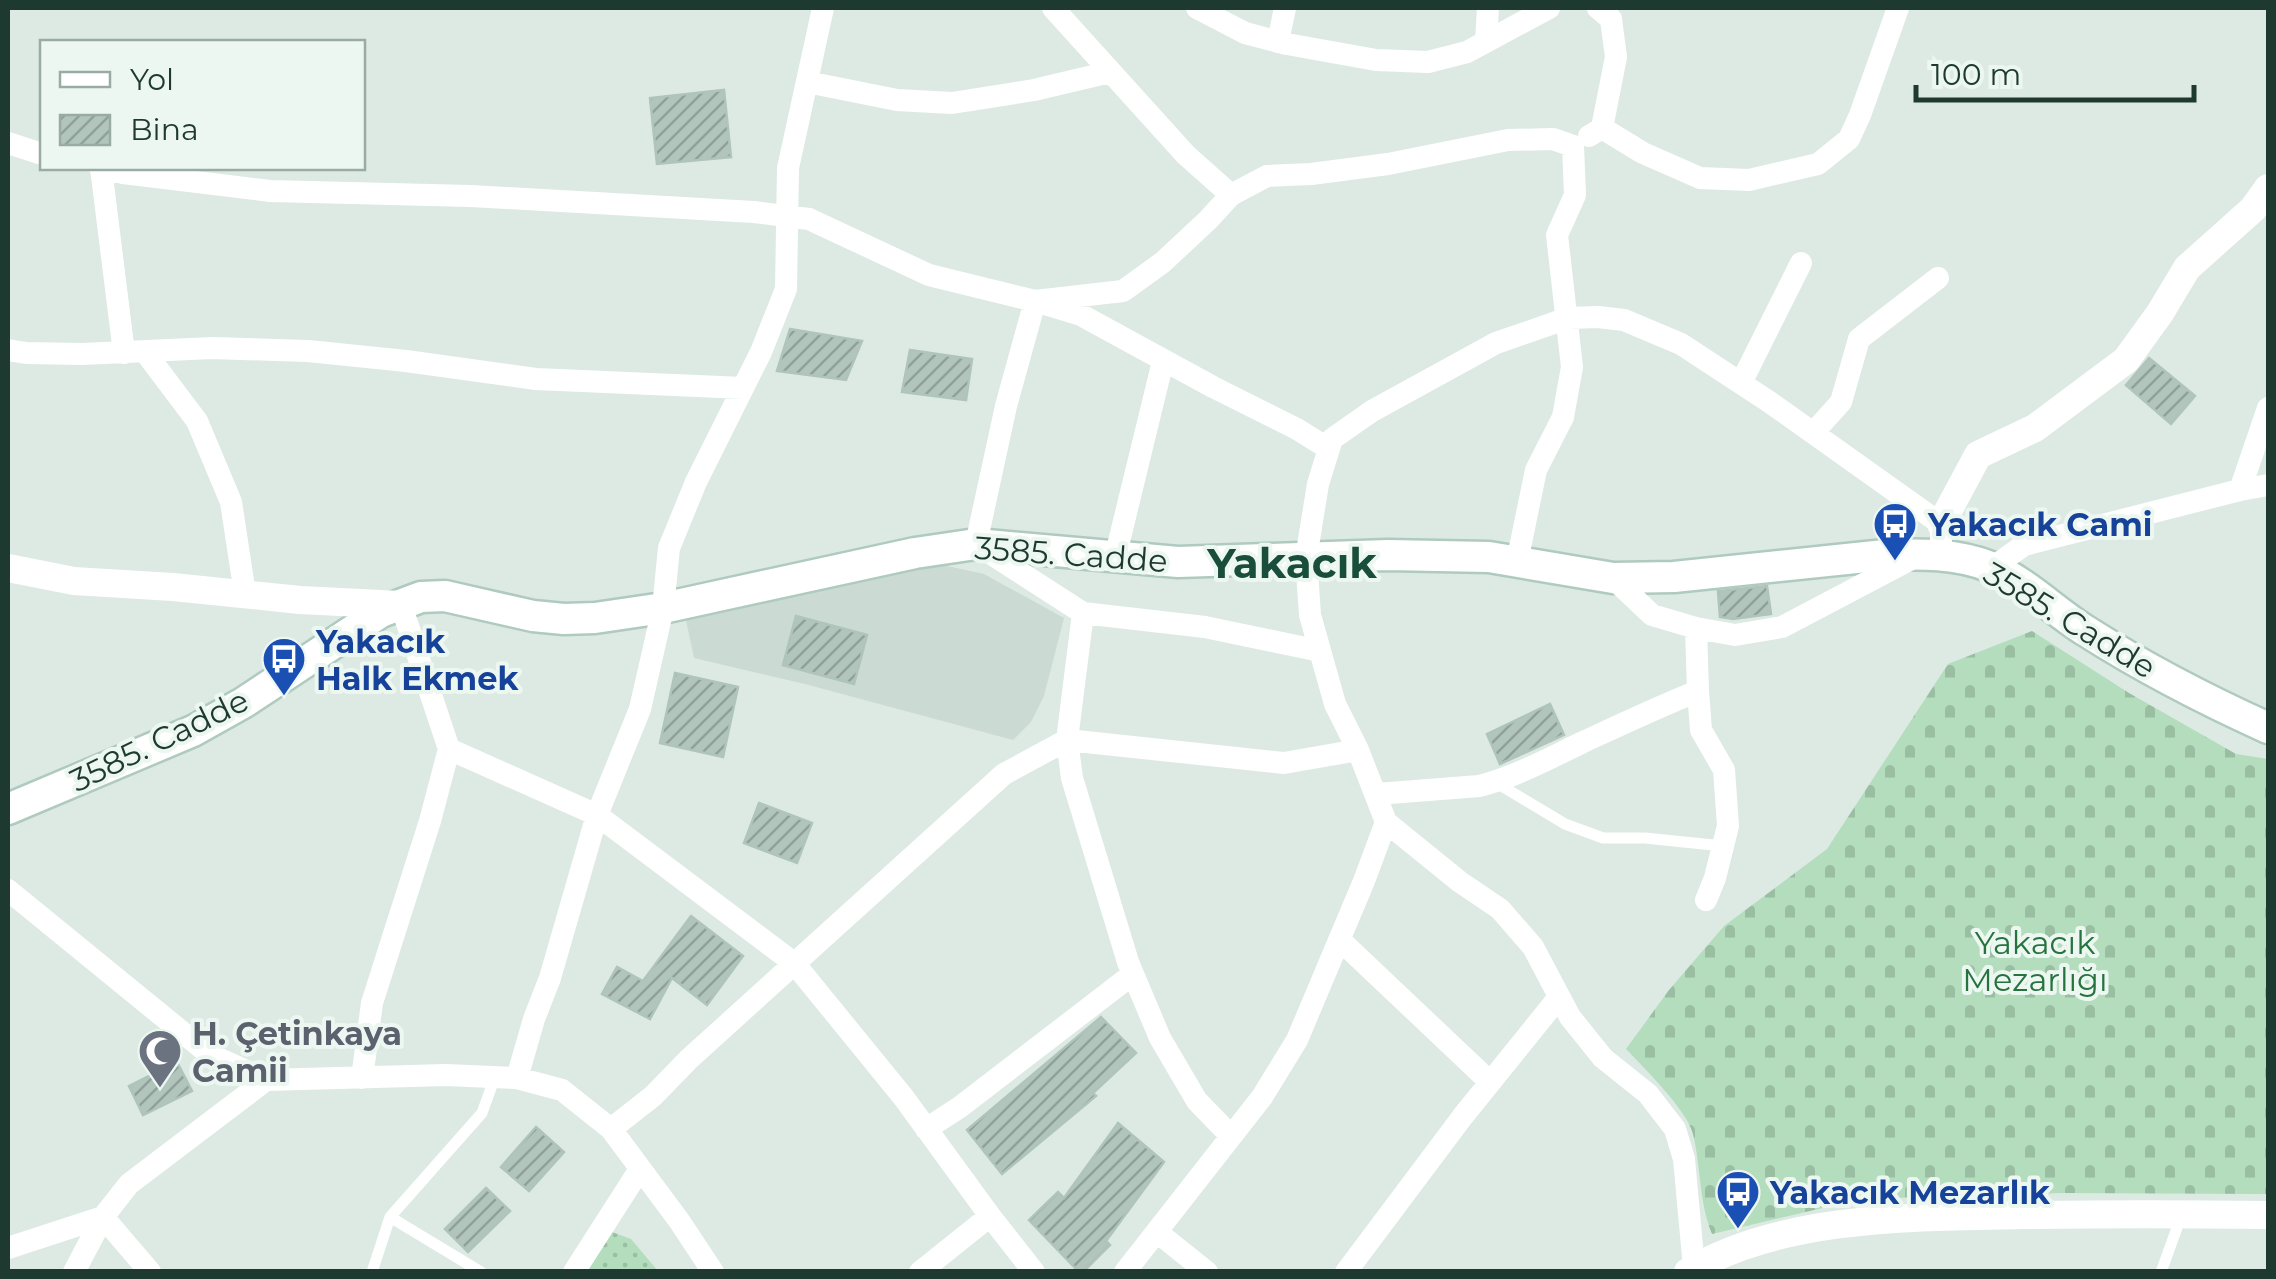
<svg xmlns="http://www.w3.org/2000/svg" width="2276" height="1279" viewBox="0 0 2276 1279" font-family="Montserrat,sans-serif">
	<style>
		.built { fill: #cbdad2 }
		.grass { fill: url(#grass-dots) }
		.cemetery { fill: url(#cemetery-stones) }
		.building { fill: url(#building-hatch); stroke: #afc4ba; stroke-width: 2.5 }
		.lines { fill: none; stroke-linecap: round; stroke-linejoin: round }
		.secondary-casing { stroke: #afcabe; stroke-width: 35 }
		.service { stroke: #fff; stroke-width: 11 }
		.minor { stroke: #fff; stroke-width: 22 }
		.tertiary { stroke: #fff; stroke-width: 28 }
		.secondary { stroke: #fff; stroke-width: 30 }
		.labels { text-anchor: middle; dominant-baseline: central; stroke-width: 8; stroke-linejoin: round; paint-order: stroke }
		.transit-label { font-size: 32px; font-weight: bold; fill: #164399; stroke: #edf7f1; text-anchor: start }
		.street-label { font-size: 32px; fill: #1e3a30; stroke: #edf7f1 }
		.park-label { font-size: 32px; fill: #26733e; stroke: #edf7f1 }
		.worship-label { font-size: 32px; font-weight: bold; fill: #5b616d; stroke: #edf7f1; text-anchor: start }
		.district-label { font-size: 42px; font-weight: bold; fill: #194d3c; stroke: #edf7f1 }
	</style>
	<defs>
		<pattern id="grass-dots" width="8" height="8" patternUnits="userSpaceOnUse" patternTransform="scale(2.5)"><rect width="8" height="8" fill="#b3ddbc"/><path d="M2 2h.1M6 6h.1" fill="none" stroke="#9abea2" stroke-width="1.8" stroke-linecap="round"/></pattern>
		<pattern id="cemetery-stones" width="16" height="16" patternUnits="userSpaceOnUse" patternTransform="scale(2.5)"><rect width="16" height="16" fill="#b3ddbc"/><path d="M2 7V4a2 2 0 0 1 4 0v3zM10 15v-3a2 2 0 0 1 4 0v3z" fill="#9abea2"/></pattern>
		<pattern id="building-hatch" width="6" height="6" patternUnits="userSpaceOnUse" patternTransform="scale(2.5)"><rect width="6" height="6" fill="#b2c5bc"/><path d="M-1 1l2-2M0 6l6-6M5 7l2-2" fill="none" stroke="#90a199"/></pattern>
	</defs>
	<rect width="100%" height="100%" fill="#ddeae3"/>
	<path class="built" d="M 938,564 L 984,574 L 1064,618 L 1044,696 L 1031,722 L 1013,740 L 805,684 L 694,658 L 686,620 L 768,599 Z"/>
	<path class="grass" d="M 612,1232 L 631,1239 L 658,1271 L 586,1272 Z"/>
	<path class="cemetery" d="M 2032,631 L 2129,693 L 2236,754 L 2268,759 L 2268,1194 L 2062,1193 L 1861,1199 L 1712,1234 C 1699,1202 1701,1167 1693,1134 C 1687,1110 1644,1068 1626,1049 L 1669,990 L 1724,926 L 1827,849 L 1948,664 Z"/>
	<path class="building" d="M 724,90 L 731,157 L 657,164 L 650,98 Z
		M 790,329 L 862,341 L 846,380 L 777,371 Z
		M 910,350 L 972,359 L 966,400 L 902,392 Z
		M 2149,358 L 2195,396 L 2171,424 L 2126,385 Z
		M 1767,586 L 1771,614 L 1733,619 L 1720,617 L 1718,591 Z
		M 796,616 L 867,635 L 854,684 L 783,665 Z
		M 675,673 L 738,687 L 723,757 L 660,743 Z
		M 1550,704 L 1564,735 L 1500,764 L 1487,734 Z
		M 759,803 L 812,823 L 797,863 L 744,843 Z
		M 691,916 L 743,956 L 707,1005 L 672,978 L 650,1019 L 602,994 L 617,967 L 643,981 Z
		M 1101,1017 L 1136,1053 L 1093,1093 L 1096,1096 L 1002,1174 L 967,1130 Z
		M 177,1062 L 192,1091 L 143,1115 L 129,1086 Z
		M 1118,1123 L 1164,1162 L 1106,1241 L 1110,1245 L 1083,1272 L 1079,1272 L 1029,1220 L 1058,1192 L 1064,1198 Z
		M 536,1127 L 564,1152 L 529,1191 L 501,1167 Z
		M 486,1188 L 510,1211 L 468,1252 L 445,1229 Z"/>
	<g class="lines">
		<defs>
			<path id="secondary" d="M 8,809 L 193,731 L 243,703 L 381,612 L 421,597 L 445,596 L 533,616 L 564,619 L 595,618 L 663,608 L 915,553 L 976,544 L 1178,562 L 1388,555 L 1489,557 L 1613,578 L 1674,577 L 1885,555 C 1920,554 1957,553 1991,567 C 2026,582 2054,611 2086,631 C 2144,668 2206,700 2268,728"/>
		</defs>
		<use href="#secondary" class="secondary-casing"/>
		<path class="service" d="M 1495,782 L 1565,824 L 1603,838 L 1645,838 L 1723,846
			M 390,1217 L 481,1272
			M 372,1272 L 390,1217 L 482,1113 L 495,1077
			M 2161,1272 L 2182,1214"/>
		<path class="minor" d="M 1053,8 L 1186,155 L 1231,195
			M 1197,8 L 1245,33 L 1287,44 L 1376,60 L 1428,62 L 1467,52 L 1549,8
			M 1486,41 L 1488,8
			M 1278,42 L 1285,8
			M 807,82 L 897,100 L 952,103 L 1034,90 L 1110,72
			M 1602,128 L 1643,153 L 1700,178 L 1749,180 L 1818,164 L 1849,139 L 1860,115 L 1898,8
			M 1589,136 L 1602,128 L 1616,57 L 1611,19 L 1598,8
			M 8,143 L 42,154
			M 100,168 L 123,173 L 270,191 L 471,196 L 754,212 L 809,219 L 929,275 L 1035,301 L 1081,315 L 1213,387 L 1297,429 L 1329,449
			M 101,168 L 124,353
			M 8,350 L 26,353 L 82,354 L 212,348 L 308,351 L 406,361 L 536,379 L 743,388
			M 145,352 L 197,421 L 231,502 L 245,594
			M 1741,383 L 1801,263
			M 1813,433 L 1841,402 L 1859,339 L 1938,278
			M 2240,490 L 2268,408
			M 1115,558 L 1163,361
			M 1517,562 L 1536,470 L 1563,417 L 1572,367 L 1557,235 L 1575,195 L 1573,146
			M 1992,568 L 2024,545 L 2240,490 L 2268,485
			M 1613,578 L 1652,615 L 1696,628 L 1735,635 L 1782,627 L 1915,557
			M 1083,613 L 1067,740 L 1072,778 L 1128,962 L 1160,1038 L 1197,1101 L 1231,1136
			M 1320,651 L 1205,627 L 1083,613 L 976,544 L 1006,406 L 1035,301 L 1123,291 L 1163,262 L 1208,220 L 1231,195 L 1267,176 L 1311,174 L 1388,164 L 1508,140 L 1553,139 L 1573,146
			M 1698,691 L 1701,730 L 1724,770 L 1728,826 L 1715,878 L 1706,900
			M 449,749 L 597,815 L 794,963 L 904,1098 L 990,1216 L 1034,1272
			M 1377,794 L 1479,786 C 1515,777 1548,759 1581,743 C 1620,725 1658,707 1698,691 L 1696,628
			M 1386,822 L 1460,882 L 1500,909 L 1533,947 L 1570,1017 L 1603,1058 L 1648,1094 L 1675,1129 L 1684,1159 L 1694,1268
			M 8,890 L 209,1054 L 266,1080 L 446,1075 L 517,1078 L 562,1090 L 611,1129 L 680,1222 L 713,1272
			M 1340,940 L 1490,1082
			M 362,1078 L 372,1003 L 430,821 L 449,749 L 401,605
			M 517,1078 L 534,1019 L 550,978 L 597,815 L 640,709 L 663,608 L 669,548 L 696,482 L 761,352 L 786,289 L 788,168 L 823,8
			M 611,1129 L 653,1096 L 689,1059 L 1004,774 L 1067,740 L 1284,763 L 1358,750
			M 926,1129 L 960,1107 L 1133,974
			M 1157,1232 L 1207,1272
			M 8,1248 L 103,1217 L 150,1272
			M 74,1272 L 103,1217 L 129,1184 L 266,1080
			M 574,1272 L 640,1169
			M 920,1272 L 990,1216
			M 1125,1272 L 1262,1097 L 1297,1040 L 1364,881 L 1386,822 L 1358,750 L 1335,704 L 1310,615 L 1306,558 L 1318,484 L 1332,439 L 1372,411 L 1496,343 L 1568,318 L 1598,317 L 1624,320 L 1681,344 L 1768,401 L 1941,524 L 1941,556
			M 1346,1272 L 1463,1116 L 1559,997"/>
		<path class="tertiary" d="M 1941,524 L 1978,455 L 2035,428 L 2126,360 L 2160,313 L 2187,268 L 2253,209 L 2268,188
			M 8,568 L 74,581 L 173,587 L 300,600 L 401,605
			M 1688,1272 C 1780,1215 1919,1217 2024,1215 C 2105,1214 2187,1214 2268,1215"/>
		<use href="#secondary" class="secondary"/>
	</g>
	<defs>
		<symbol id="bus-pin" viewBox="-11 -11 22 30"><path d="M0 17L-7.5 6A9.5 9.5 0 1 1 7.5 6Z" fill="#1a4fb4" stroke="#edf7f1"/><path d="M-5-6H5V4H4V6H2V4H-2V6H-4V4H-5ZM-3.5-4V0h7V-4ZM-3.5 1.2v1.5H-2V1.2ZM2 1.2v1.5H3.5V1.2Z" fill="#fff"/></symbol>
		<symbol id="mosque-pin" viewBox="-11 -11 22 30"><path d="M0 17L-7.5 6A9.5 9.5 0 1 1 7.5 6Z" fill="#6b7280" stroke="#edf7f1"/><path d="M3.5-4.9A6 6 0 1 0 3.5 4.9A5 5 0 1 1 3.5-4.9Z" fill="#fff"/></symbol>
	</defs>
	<g fill-rule="evenodd">
		<use href="#bus-pin" x="1870" y="499" width="50" height="68"/>
		<use href="#bus-pin" x="259" y="634" width="50" height="68"/>
		<use href="#mosque-pin" x="135" y="1026" width="50" height="68"/>
		<use href="#bus-pin" x="1713" y="1167" width="50" height="68"/>
	</g>
	<g class="labels">
		<g class="transit-label">
			<text x="1928" y="524">Yakacık Cami</text>
			<text x="316" y="641">Yakacık<tspan x="316" dy="37">Halk Ekmek</tspan></text>
			<text x="1770" y="1192">Yakacık Mezarlık</text>
		</g>
		<g class="street-label">
			<text transform="translate(1071 554) rotate(4)">3585. Cadde</text>
			<text transform="translate(2070 620) rotate(31)">3585. Cadde</text>
			<text transform="translate(159 740) rotate(-26)">3585. Cadde</text>
		</g>
		<g class="park-label">
			<text x="2035" y="942">Yakacık<tspan x="2035" dy="37">Mezarlığı</tspan></text>
		</g>
		<g class="worship-label">
			<text x="192" y="1033">H. Çetinkaya<tspan x="192" dy="37">Camii</tspan></text>
		</g>
		<g class="district-label">
			<text x="1292" y="563">Yakacık</text>
		</g>
	</g>
	<rect width="2276" height="1279" fill="none" stroke="#1e3a30" stroke-width="20"/>
	<rect x="40" y="40" width="325" height="130" fill="#edf7f1" stroke="#9aaba4" stroke-width="2.5"/>
	<rect x="60" y="72" width="50" height="15" fill="#ffffff" stroke="#9aaba4" stroke-width="2.5"/>
	<text x="130" y="90" font-size="30" fill="#1e3a30">Yol</text>
	<rect x="60" y="115" width="50" height="30" fill="url(#building-hatch)" stroke="#9aaba4" stroke-width="2.5"/>
	<text x="130" y="140" font-size="30" fill="#1e3a30">Bina</text>
	<path d="M1916 85v15h278v-15" fill="none" stroke="#1e3a30" stroke-width="5"/>
	<text x="1931" y="85" font-size="30" fill="#1e3a30" stroke="#edf7f1" stroke-width="8" paint-order="stroke">100 m</text>
</svg>
